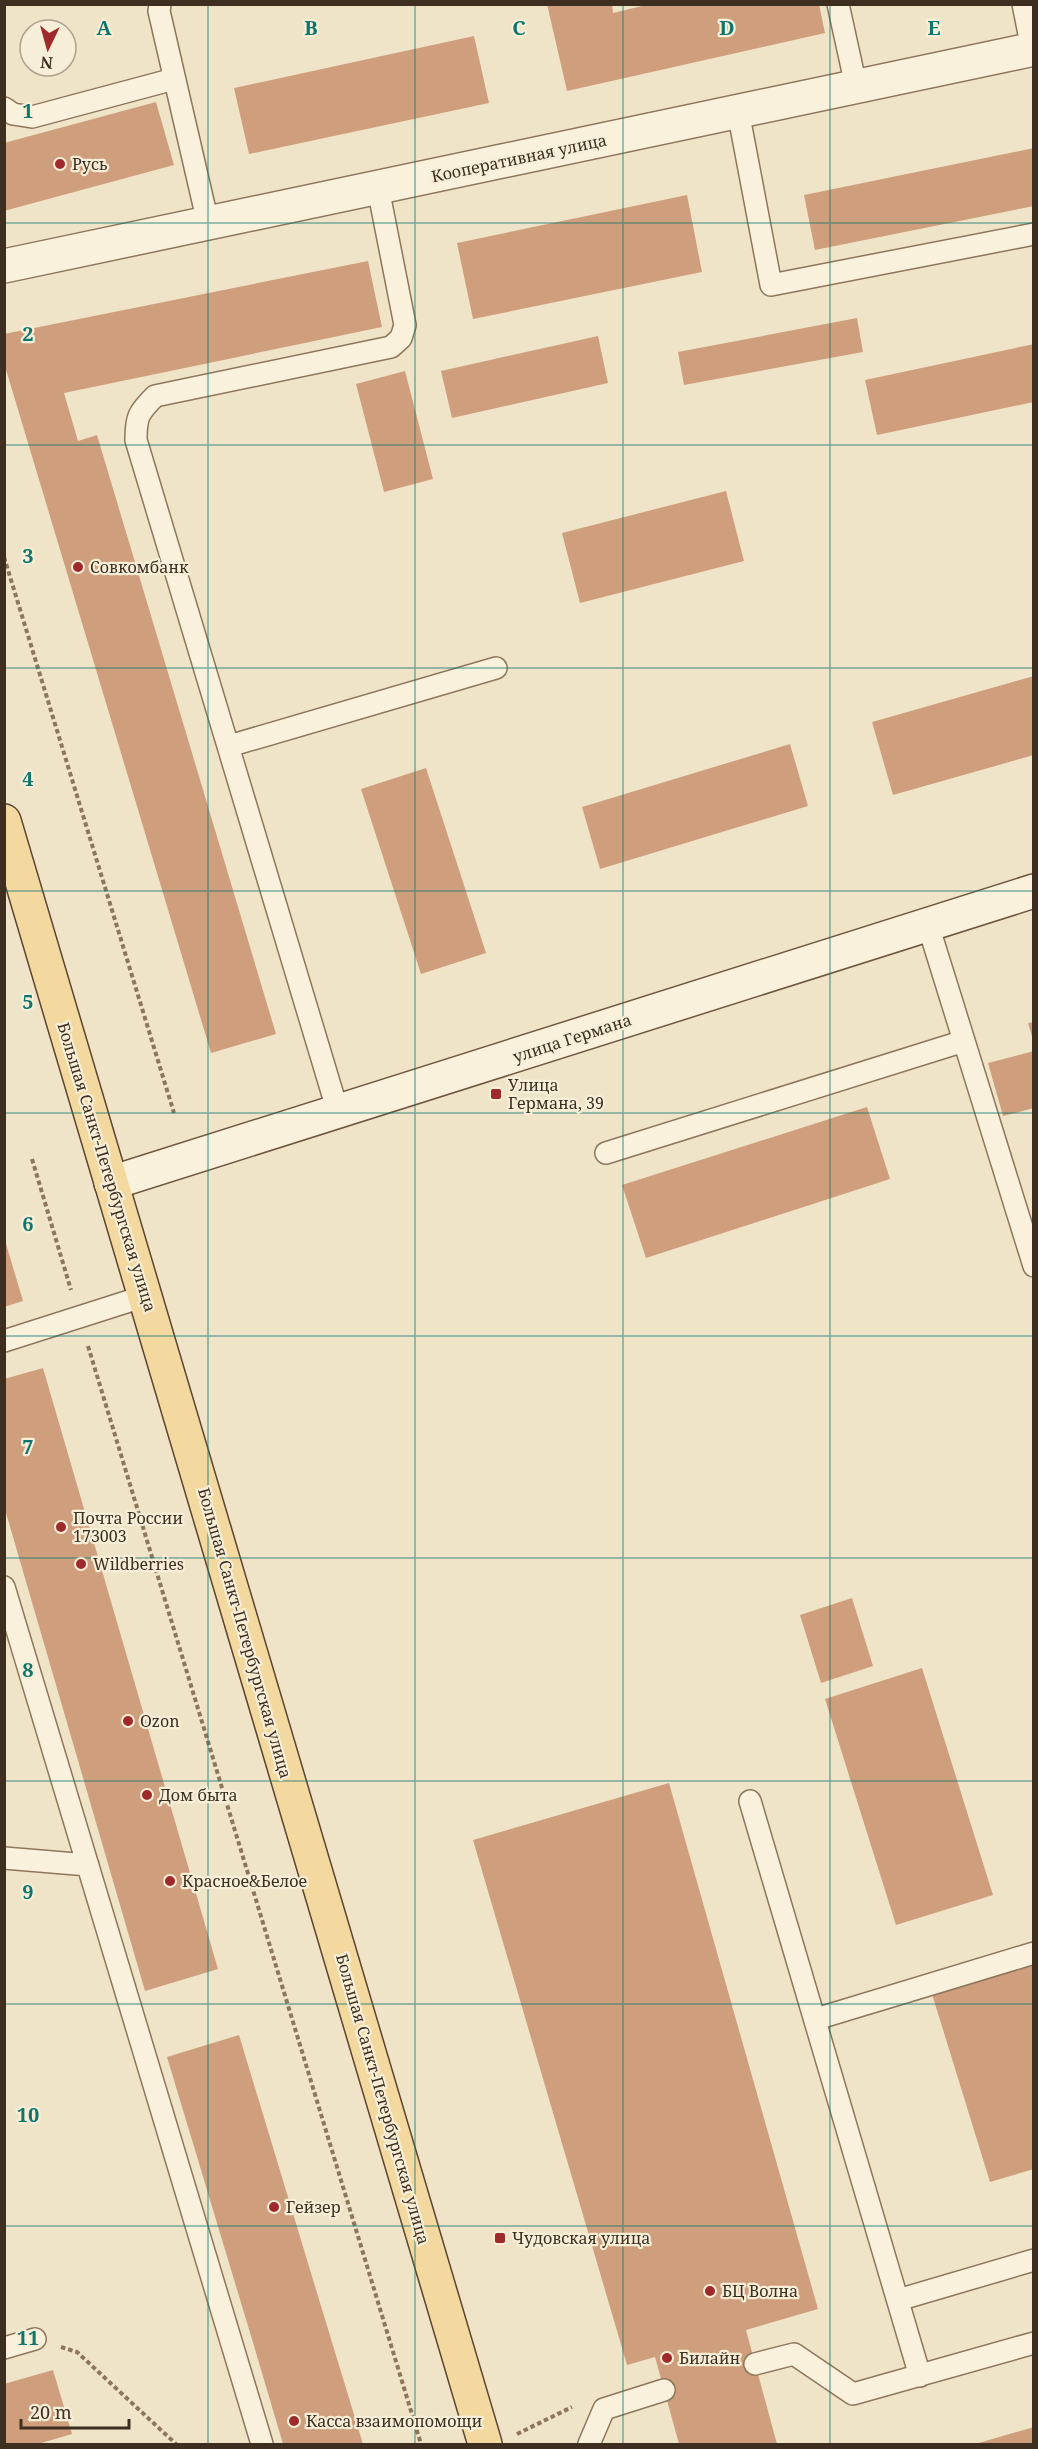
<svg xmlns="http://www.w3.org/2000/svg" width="1038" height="2449" viewBox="0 0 1038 2449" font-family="'Noto Serif',serif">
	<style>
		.building { fill: #cf9f7d }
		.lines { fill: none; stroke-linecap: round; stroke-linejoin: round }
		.service-casing { stroke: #8d765c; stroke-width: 24 }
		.minor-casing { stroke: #8d765c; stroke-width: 36 }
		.secondary-casing { stroke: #6f573f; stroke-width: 36 }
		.primary-casing { stroke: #5b4430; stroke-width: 36 }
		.path { stroke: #8d765c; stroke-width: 4; stroke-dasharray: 4.5 3; stroke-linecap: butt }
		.service { stroke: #faf1dc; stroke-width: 21 }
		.minor { stroke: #faf1dc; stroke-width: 33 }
		.secondary { stroke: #faf1dc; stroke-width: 33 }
		.primary { stroke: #f3d9a0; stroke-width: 33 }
		.grid { fill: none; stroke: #0f766e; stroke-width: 1.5; stroke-opacity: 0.55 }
		.poi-dot { fill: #9e2a2b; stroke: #f7eed8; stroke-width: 2 }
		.labels { text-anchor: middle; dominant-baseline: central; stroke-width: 4.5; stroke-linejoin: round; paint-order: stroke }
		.street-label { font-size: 16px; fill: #3d2e20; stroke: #f7eed8 }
		.poi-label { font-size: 16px; fill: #3d2e20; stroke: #f7eed8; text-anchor: start }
		.grid-label { font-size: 20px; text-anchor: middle; font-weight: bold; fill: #0f766e; stroke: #f7eed8; stroke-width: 4.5; stroke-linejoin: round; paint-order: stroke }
	</style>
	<rect width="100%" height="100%" fill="#f0e4c8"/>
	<path class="building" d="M 547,4 L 612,4 L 613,13 L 650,4 L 819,4 L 825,33 L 567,91 Z
		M 474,36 L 489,103 L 249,154 L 234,88 Z
		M 156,102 L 174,165 L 4,211 L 4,143 Z
		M 1034,148 L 1034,206 L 815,250 L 804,195 Z
		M 687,195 L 702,272 L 473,319 L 457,243 Z
		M 368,261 L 382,327 L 64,393 L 78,441 L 97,435 L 276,1034 L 211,1053 L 4,363 L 4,334 Z
		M 857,318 L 863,352 L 684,385 L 678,352 Z
		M 598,336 L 608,383 L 452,418 L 441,371 Z
		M 1034,344 L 1034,402 L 877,435 L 865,380 Z
		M 405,371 L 433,479 L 384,492 L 356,384 Z
		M 726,491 L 744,561 L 580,603 L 562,533 Z
		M 1034,676 L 1034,755 L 893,795 L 872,722 Z
		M 790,744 L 808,806 L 600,869 L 582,807 Z
		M 426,768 L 486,953 L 421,974 L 361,789 Z
		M 1034,1022 L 1034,1040 L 1033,1040 L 1028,1023 Z
		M 1034,1051 L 1034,1108 L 1003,1116 L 988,1063 Z
		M 867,1107 L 890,1179 L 646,1258 L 622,1185 Z
		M 4,1237 L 23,1301 L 4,1307 Z
		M 43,1368 L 218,1969 L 145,1991 L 4,1506 L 4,1379 Z
		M 852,1598 L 873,1666 L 821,1683 L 800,1615 Z
		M 922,1668 L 993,1895 L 896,1925 L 825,1699 Z
		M 669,1783 L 818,2309 L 746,2330 L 777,2444 L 679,2444 L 655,2357 L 627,2365 L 473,1840 Z
		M 1034,1963 L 1034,2169 L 990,2182 L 932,1994 Z
		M 239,2035 L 314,2283 L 363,2444 L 283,2444 L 254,2346 L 167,2057 Z
		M 53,2370 L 72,2434 L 38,2444 L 4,2444 L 4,2384 Z
		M 1034,2427 L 1034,2444 L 975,2444 Z"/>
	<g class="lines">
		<defs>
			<path id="service" d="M 160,4 L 159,11 L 208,223
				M 838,4 L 856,86
				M 1023,4 L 1032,49
				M 4,108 L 13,114 L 32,117 L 174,79
				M 738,111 L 771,285 L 1034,234
				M 229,746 L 496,668
				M 928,925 L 1034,1266
				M 338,1112 L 136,440 C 136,417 138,413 155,396 L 391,347 L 401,338 L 405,325 L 378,188
				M 606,1153 L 964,1041
				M 4,1341 L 145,1296
				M 4,1587 L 262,2444
				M 750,1801 L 920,2376
				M 4,1858 L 88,1865
				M 816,2019 L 1034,1953
				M 898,2300 L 1034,2260
				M 4,2348 L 35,2339
				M 755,2364 L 794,2354 L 853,2394 L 1034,2343
				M 589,2444 L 604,2409 L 664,2390"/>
			<path id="minor" d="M 4,266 L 1034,49"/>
			<path id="secondary" d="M 111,1183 L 1034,891"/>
			<path id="primary" d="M 4,821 L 485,2444"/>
		</defs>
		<use href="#service" class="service-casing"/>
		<use href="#minor" class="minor-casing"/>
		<use href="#secondary" class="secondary-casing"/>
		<use href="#primary" class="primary-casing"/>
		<path class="path" d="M 4,557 L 174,1113
			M 32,1159 L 71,1290
			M 88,1346 L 421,2444
			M 61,2347 L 77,2352 L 176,2444
			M 517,2434 L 572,2407"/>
		<use href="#service" class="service"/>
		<use href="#minor" class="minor"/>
		<use href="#secondary" class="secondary"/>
		<use href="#primary" class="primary"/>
	</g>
	<path class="grid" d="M 208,4 L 208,2444M 415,4 L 415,2444M 623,4 L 623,2444M 830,4 L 830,2444M 4,223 L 1034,223M 4,445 L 1034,445M 4,668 L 1034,668M 4,891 L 1034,891M 4,1113 L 1034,1113M 4,1336 L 1034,1336M 4,1558 L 1034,1558M 4,1781 L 1034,1781M 4,2004 L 1034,2004M 4,2226 L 1034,2226"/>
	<g class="poi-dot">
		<circle cx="60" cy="164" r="6"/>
		<circle cx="78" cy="567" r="6"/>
		<rect x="490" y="1088" width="12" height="12" rx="3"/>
		<circle cx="61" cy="1527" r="6"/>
		<circle cx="81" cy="1564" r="6"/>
		<circle cx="128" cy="1721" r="6"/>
		<circle cx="147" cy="1795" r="6"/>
		<circle cx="170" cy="1881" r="6"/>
		<circle cx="274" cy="2207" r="6"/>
		<rect x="494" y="2232" width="12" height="12" rx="3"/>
		<circle cx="710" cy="2291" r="6"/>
		<circle cx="667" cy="2358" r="6"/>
		<circle cx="294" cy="2421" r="6"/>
	</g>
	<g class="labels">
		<g class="street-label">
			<text transform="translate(519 158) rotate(-12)">Кооперативная улица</text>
			<text transform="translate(572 1038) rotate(-18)">улица Германа</text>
			<text transform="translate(107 1167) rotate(73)">Большая Санкт-Петербургская улица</text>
			<text transform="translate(245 1633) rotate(74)">Большая Санкт-Петербургская улица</text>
			<text transform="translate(383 2099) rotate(74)">Большая Санкт-Петербургская улица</text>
		</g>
		<g class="poi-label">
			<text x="72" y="164">Русь</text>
			<text x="90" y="567">Совкомбанк</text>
			<text x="508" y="1085">Улица<tspan x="508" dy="18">Германа, 39</tspan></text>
			<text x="73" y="1518">Почта России<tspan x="73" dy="18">173003</tspan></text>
			<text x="93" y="1564">Wildberries</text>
			<text x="140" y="1721">Ozon</text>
			<text x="159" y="1795">Дом быта</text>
			<text x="182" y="1881">Красное&amp;Белое</text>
			<text x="286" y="2207">Гейзер</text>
			<text x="512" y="2238">Чудовская улица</text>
			<text x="722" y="2291">БЦ Волна</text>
			<text x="679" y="2358">Билайн</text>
			<text x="306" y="2421">Касса взаимопомощи</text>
		</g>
	</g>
	<g class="grid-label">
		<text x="104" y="35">A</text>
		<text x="311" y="35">B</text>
		<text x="519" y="35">C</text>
		<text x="727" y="35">D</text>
		<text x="934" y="35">E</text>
		<text x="28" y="118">1</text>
		<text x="28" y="341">2</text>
		<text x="28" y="563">3</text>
		<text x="28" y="786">4</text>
		<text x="28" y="1009">5</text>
		<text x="28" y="1231">6</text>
		<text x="28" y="1454">7</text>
		<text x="28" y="1677">8</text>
		<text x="28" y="1899">9</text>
		<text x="28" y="2122">10</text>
		<text x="28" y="2345">11</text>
	</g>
	<rect width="1038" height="2449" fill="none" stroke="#3d2e20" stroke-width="12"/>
	<g transform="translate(48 48) rotate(185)"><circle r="28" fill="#f7eed8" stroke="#ada18e" stroke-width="1.5"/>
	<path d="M0-4.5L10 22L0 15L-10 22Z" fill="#9e2a2b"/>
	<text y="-9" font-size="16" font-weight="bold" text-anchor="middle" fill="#3d2e20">N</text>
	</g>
	<path d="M21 2419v9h108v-9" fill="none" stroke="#3d2e20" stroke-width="3"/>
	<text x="30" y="2419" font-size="18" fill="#3d2e20" stroke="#f7eed8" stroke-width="4.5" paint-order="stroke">20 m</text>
</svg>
